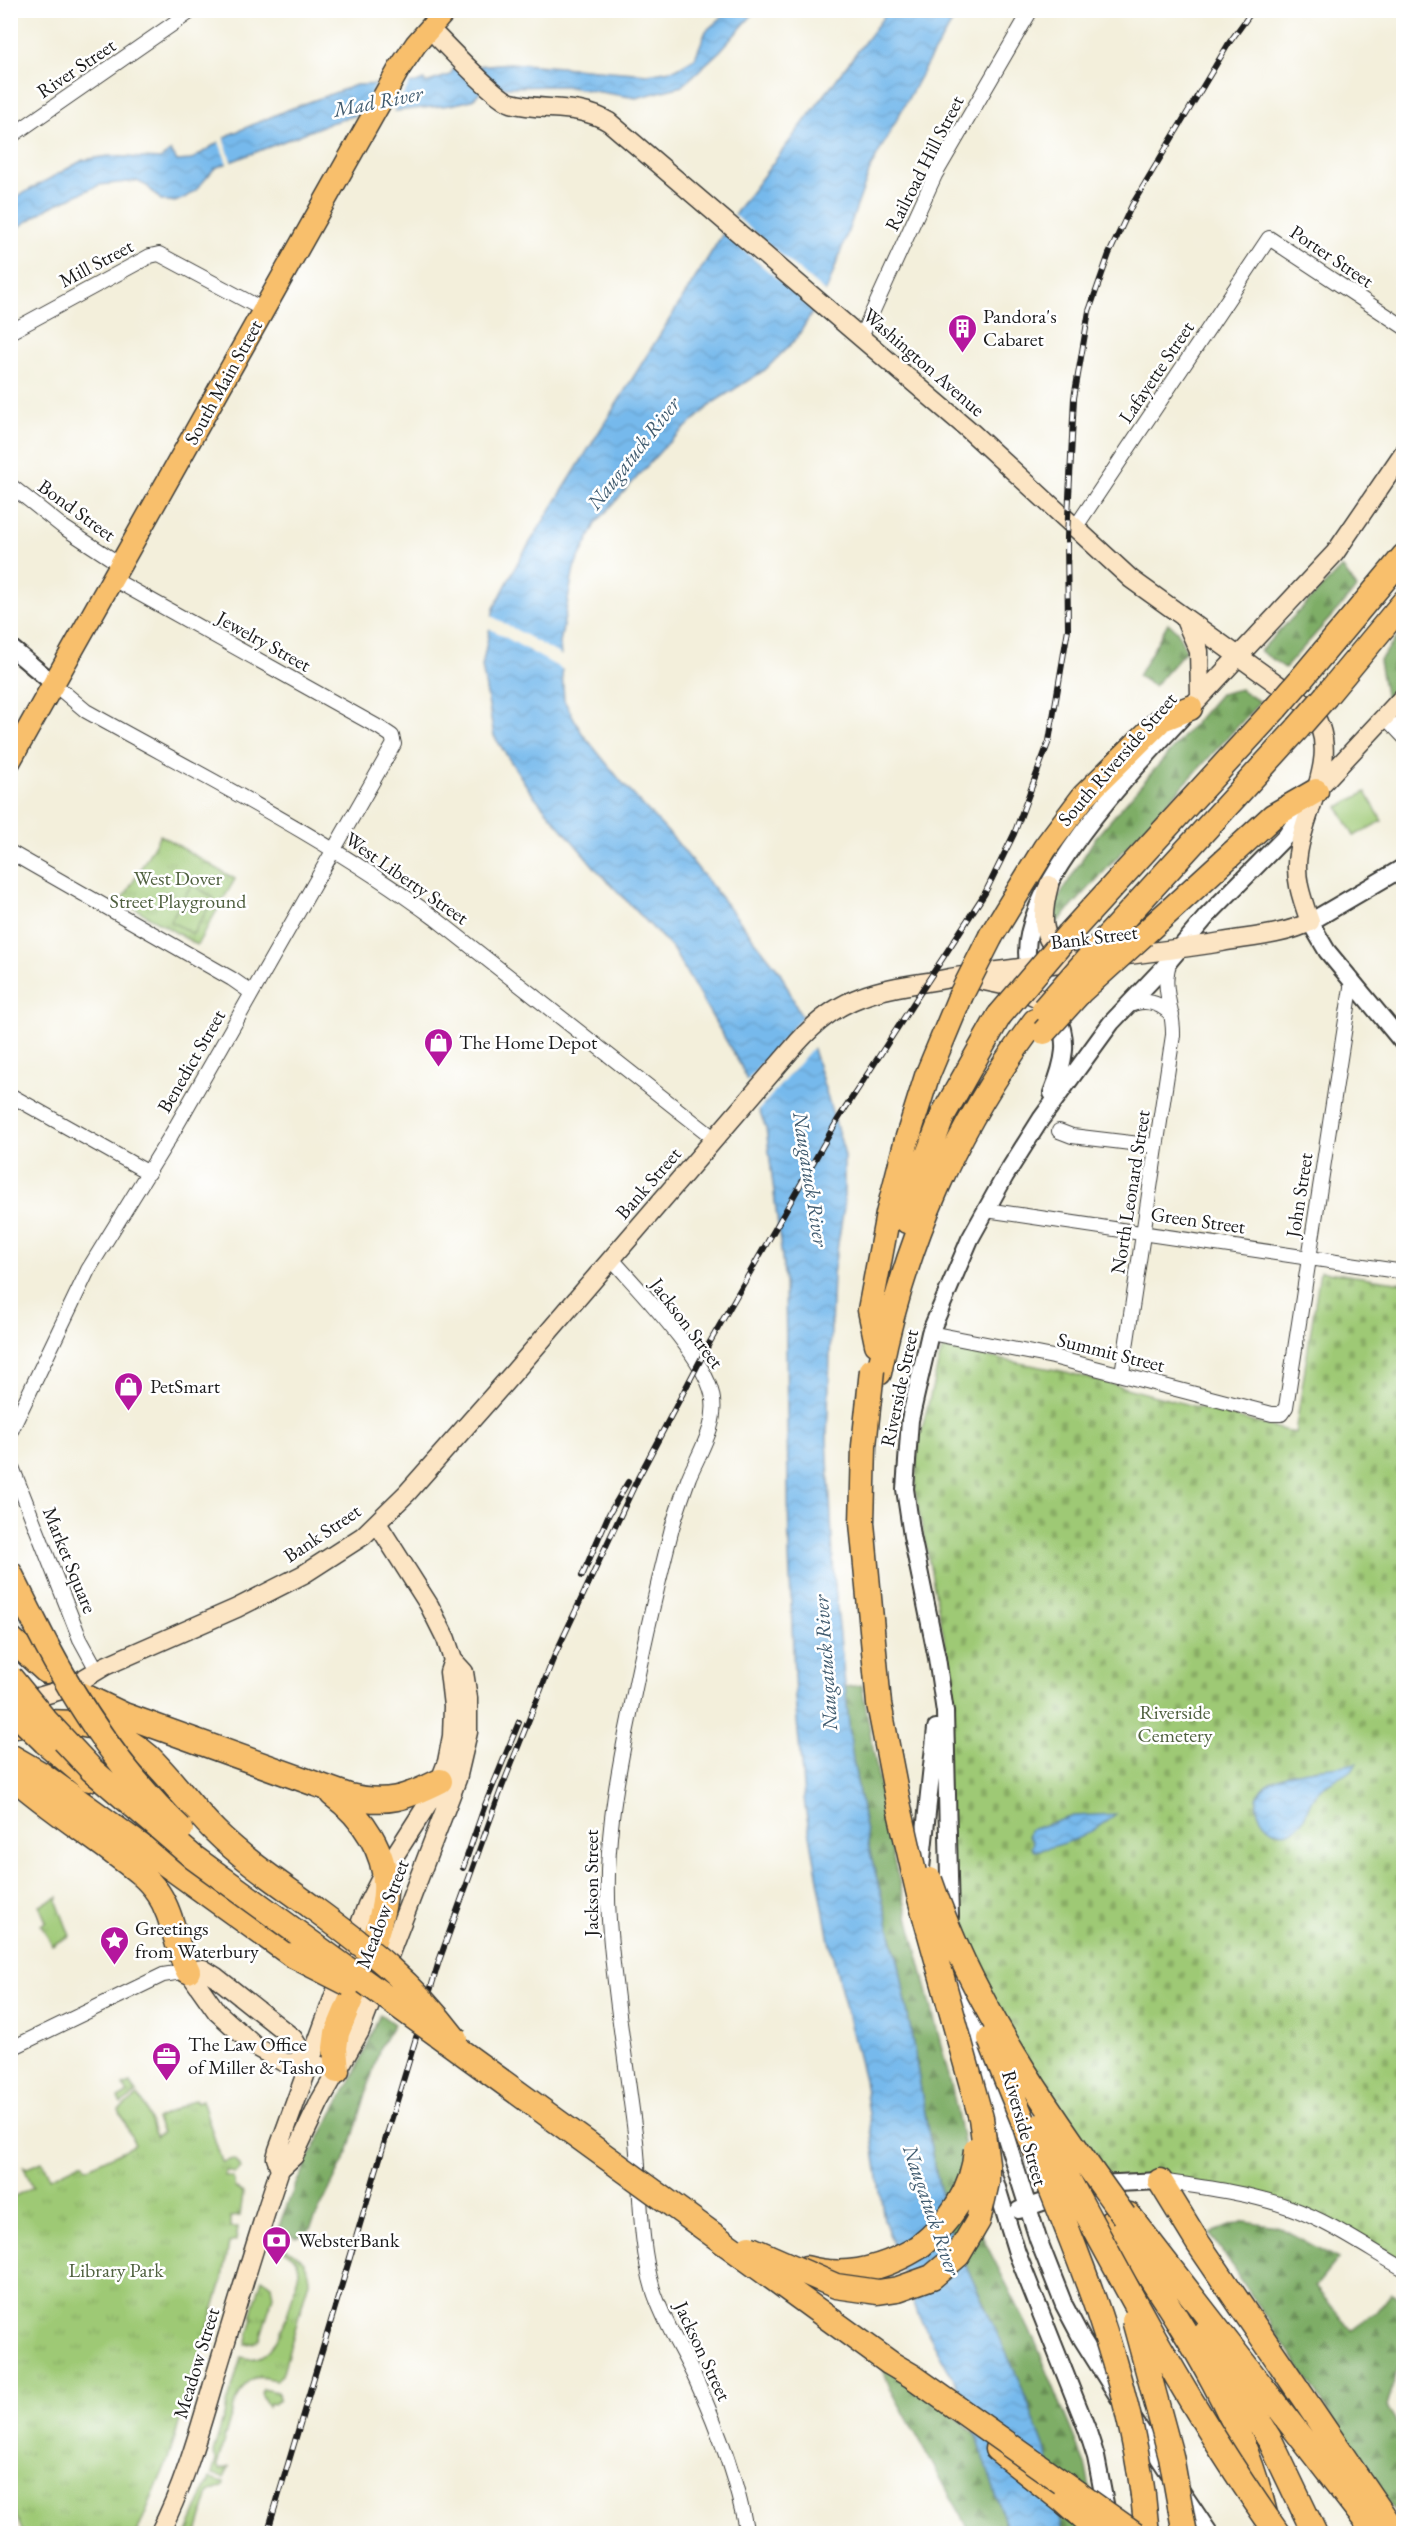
<svg xmlns="http://www.w3.org/2000/svg" width="1414" height="2544" viewBox="0 0 1414 2544" font-family="'EB Garamond',serif">
	<style>
		.grass { fill: url(#grass-tufts); stroke: #5d7248; stroke-width: 1.5 }
		.forest { fill: url(#forest-firs); stroke: #4d6441; stroke-width: 1.5 }
		.cemetery { fill: url(#cemetery-stones); stroke: #5d7248; stroke-width: 1.5 }
		.garden { fill: #9ec975; stroke: #5d7248; stroke-width: 1.5 }
		.water { fill: url(#water-waves); stroke: #496a84; stroke-width: 1.5 }
		.pier { fill: #f3efdb }
		.lines { fill: none; stroke-linecap: round; stroke-linejoin: round }
		.minor-casing { stroke: #3c3c39; stroke-width: 16 }
		.tertiary-casing { stroke: #3c3c39; stroke-width: 20 }
		.secondary-casing { stroke: #3c3c39; stroke-width: 21 }
		.primary-casing { stroke: #3c3c39; stroke-width: 24 }
		.motorway-casing { stroke: #3c3c39; stroke-width: 27 }
		.minor { stroke: #fff; stroke-width: 14 }
		.tertiary { stroke: #fff; stroke-width: 16 }
		.secondary { stroke: #fce5c4; stroke-width: 18 }
		.primary { stroke: #f8bf6c; stroke-width: 21 }
		.motorway { stroke: #f8bf6c; stroke-width: 24 }
		.rail-casing { stroke: #1c1c1c; stroke-width: 6 }
		.rail { stroke: #fff; stroke-width: 4; stroke-dasharray: 11; stroke-linecap: butt }
		.motorway-bridge-casing { stroke: #3c3c39; stroke-width: 27; stroke-linecap: butt }
		.motorway-bridge { stroke: #f8bf6c; stroke-width: 24 }
		.labels { text-anchor: middle; dominant-baseline: central; stroke-width: 5; stroke-linejoin: round; paint-order: stroke }
		.street-label { font-size: 20px; fill: #1c1c1c; stroke: #fff }
		.poi-label { font-size: 20px; fill: #1c1c1c; stroke: #fff; text-anchor: start }
		.park-label { font-size: 20px; fill: #506140; stroke: #fff }
		.water-label { font-size: 21px; font-style: italic; fill: #405b6f; stroke: #fff }
	</style>
	<defs>
		<pattern id="grass-tufts" width="24" height="20" patternUnits="userSpaceOnUse" patternTransform="scale(1.5)"><rect width="24" height="20" fill="#9ec975"/><path d="M3 7l-1-3M5 7V3M7 7l1-3M15 17l-1-3M17 17v-4M19 17l1-3" fill="none" stroke="#88ac65"/></pattern>
		<pattern id="forest-firs" width="22" height="20" patternUnits="userSpaceOnUse" patternTransform="scale(1.5)"><rect width="22" height="20" fill="#7ead66"/><path d="M5 1l3.5 6h-7zM16 11l3.5 6h-7z" fill="#668c53"/></pattern>
		<pattern id="cemetery-stones" width="16" height="16" patternUnits="userSpaceOnUse" patternTransform="scale(1.5)"><rect width="16" height="16" fill="#9ec975"/><path d="M2 7V4a2 2 0 0 1 4 0v3zM10 15v-3a2 2 0 0 1 4 0v3z" fill="#88ac65"/></pattern>
		<pattern id="water-waves" width="16" height="10" patternUnits="userSpaceOnUse" patternTransform="scale(1.5)"><rect width="16" height="10" fill="#76b9ec"/><path d="M0 5q4-4 8 0t8 0" fill="none" stroke="#669eca"/></pattern>
	</defs>
	<rect width="100%" height="100%" fill="#fff"/>
	<filter id="ink" filterUnits="userSpaceOnUse"><feTurbulence type="fractalNoise" baseFrequency=".0167" numOctaves="2"/><feDisplacementMap in="SourceGraphic" scale="12" xChannelSelector="R" yChannelSelector="G"/><feConvolveMatrix kernelMatrix="1 2 1 2 8 2 1 2 1" color-interpolation-filters="sRGB"/></filter>
	<filter id="wash" filterUnits="userSpaceOnUse"><feTurbulence type="fractalNoise" baseFrequency=".008" numOctaves="4" result="noise"/><feDisplacementMap in="SourceGraphic" scale="24" xChannelSelector="R" yChannelSelector="G"/><feGaussianBlur stdDeviation="1.35" result="paint"/><feColorMatrix in="noise" values="0 0 0 0 0 0 0 0 0 0 0 0 0 0 0 0 0 1.4 0 .05"/><feComposite in="paint" operator="in"/></filter>
	<g filter="url(#wash)">
		<rect width="100%" height="100%" fill="#f3efdb"/>
		<path class="grass" d="M 160,835 L 235,879 L 197,945 L 122,901 Z
			M 58,1897 L 57,1902 L 70,1936 L 52,1945 L 41,1925 L 46,1922 L 39,1905 Z
			M 131,2083 L 137,2093 L 121,2104 L 118,2098 L 127,2093 L 123,2086 Z
			M 138,2096 L 143,2102 L 156,2136 L 162,2133 L 156,2119 L 195,2099 L 197,2102 L 202,2100 L 222,2162 L 234,2159 L 241,2168 L 235,2173 L 225,2171 L 225,2176 L 233,2178 L 235,2188 L 243,2193 L 240,2216 L 230,2217 L 230,2227 L 238,2227 L 236,2241 L 229,2243 L 223,2278 L 169,2457 L 137,2533 L 23,2533 L 10,2501 L 11,2198 L 33,2187 L 23,2166 L 27,2168 L 42,2162 L 50,2178 L 83,2162 L 87,2168 L 135,2145 L 119,2110 Z
			M 275,2243 C 294,2252 309,2258 309,2281 L 282,2375 L 276,2380 C 268,2379 260,2375 252,2379 C 235,2386 223,2447 217,2466 L 220,2470 L 229,2467 L 224,2477 L 212,2474 L 216,2460 L 213,2453 L 241,2357 C 280,2371 291,2298 299,2272 C 299,2255 286,2251 273,2245 Z
			M 262,2279 L 271,2285 L 273,2296 L 260,2339 L 254,2343 L 246,2344 L 253,2318 L 251,2316 Z
			M 263,2389 L 278,2392 L 279,2400 L 273,2404 L 269,2403 L 268,2407 L 261,2393 Z
			M 210,2478 L 224,2482 L 223,2486 L 209,2493 L 197,2533 L 187,2533 Z"/>
		<path class="forest" d="M 1342,567 L 1357,588 L 1285,668 L 1260,651 Z
			M 1168,623 L 1177,631 L 1186,650 L 1154,686 L 1138,676 Z
			M 1403,630 L 1403,676 L 1386,700 L 1379,661 Z
			M 1240,689 L 1260,702 L 1056,924 L 1055,903 L 1096,837 L 1220,694 Z
			M 862,1685 L 890,1845 L 951,2084 L 983,2238 L 1035,2341 L 1086,2467 L 1098,2533 L 1062,2533 L 1047,2454 L 1021,2385 L 951,2233 L 934,2165 L 899,1964 L 868,1844 L 852,1754 L 845,1687 Z
			M 380,2014 L 394,2024 L 380,2047 L 349,2150 L 308,2233 L 296,2237 L 278,2229 C 297,2172 329,2123 356,2070 C 365,2052 372,2033 380,2014 Z
			M 1244,2221 L 1277,2226 L 1338,2259 L 1315,2287 L 1352,2330 L 1376,2312 L 1391,2293 L 1403,2299 L 1403,2351 L 1387,2407 L 1403,2432 L 1403,2524 L 1210,2233 Z
			M 876,2349 L 979,2437 L 1004,2519 L 1006,2533 L 967,2533 L 966,2524 L 890,2388 Z"/>
		<path class="cemetery" d="M 1320,1271 L 1403,1283 L 1403,2269 L 1340,2232 L 1239,2195 L 1120,2182 L 1088,2156 L 1049,2111 L 945,1906 L 945,1712 L 951,1672 L 915,1492 L 918,1445 L 942,1348 L 1062,1371 L 1295,1433 Z"/>
		<path class="garden" d="M 1366,792 L 1382,821 L 1354,836 L 1338,807 Z
			M 192,884 L 214,898 L 193,934 L 170,921 Z"/>
		<path class="water" d="M 729,11 L 756,11 L 720,51 L 682,86 L 636,98 L 563,86 L 505,87 L 481,91 L 472,100 L 451,105 L 357,115 L 330,123 L 215,168 L 196,190 L 184,198 L 175,202 L 161,200 L 147,186 L 137,181 L 99,185 L 50,207 L 11,232 L 11,200 L 83,160 L 109,156 L 160,159 L 171,151 L 177,161 L 191,160 L 231,134 L 287,110 L 356,85 L 416,83 L 424,80 L 425,83 L 450,75 L 454,68 L 510,63 L 648,74 L 676,69 L 695,58 L 706,31 Z
			M 888,11 L 959,11 L 928,62 L 871,167 L 828,287 L 796,339 L 765,370 L 714,402 L 665,446 L 597,522 L 574,568 L 560,643 L 564,700 L 582,733 L 624,785 L 676,841 L 780,972 L 806,1026 L 844,1151 L 844,1207 L 833,1274 L 827,1438 L 834,1577 L 852,1754 L 868,1844 L 900,1969 L 934,2165 L 951,2233 L 1021,2385 L 1047,2454 L 1062,2533 L 1006,2533 L 1004,2519 L 964,2398 L 919,2317 L 884,2220 L 864,2080 L 829,1941 L 805,1807 L 795,1699 L 789,1554 L 785,1283 L 766,1128 L 741,1066 L 672,948 L 596,869 L 530,791 L 494,736 L 482,666 L 494,608 L 519,560 L 739,208 Z
			M 1357,1763 C 1349,1777 1329,1779 1317,1792 C 1306,1803 1308,1821 1293,1830 C 1270,1844 1237,1799 1272,1781 C 1298,1767 1330,1769 1357,1763 Z
			M 1116,1814 C 1087,1837 1071,1843 1035,1851 L 1031,1847 L 1033,1842 L 1028,1836 L 1029,1830 L 1073,1816 Z"/>
		<path class="pier" d="M 411,81 L 393,113 L 358,116 L 377,83 Z
			M 223,136 L 232,164 L 228,166 L 218,139 Z
			M 732,213 L 827,294 L 816,312 L 721,231 Z
			M 490,615 L 564,657 L 565,671 L 487,627 Z
			M 804,1015 L 815,1045 L 757,1112 L 745,1083 Z"/>
	</g>
	<g filter="url(#ink)">
		<g class="lines">
			<defs>
				<path id="minor" d="M 10,137 L 193,10
					M 10,332 L 150,256 L 159,254 L 264,310
					M 861,337 L 935,175 L 1031,10
					M 10,485 L 63,527 L 121,565
					M 1075,528 L 1269,238 L 1404,327
					M 54,684 L 86,711 C 204,777 327,838 436,919 L 715,1139
					M 1385,717 L 1404,737
					M 10,852 L 232,979 L 252,993
					M 1126,1007 C 1143,998 1158,1001 1172,1015
					M 10,1095 L 149,1173
					M 1059,1131 L 1072,1136 L 1156,1146
					M 986,1210 L 1404,1272
					M 612,1259 C 639,1290 703,1355 712,1394 C 719,1423 700,1451 689,1477 C 683,1494 677,1511 672,1528 C 656,1591 641,1655 629,1719 C 615,1786 604,1852 609,1920 C 614,1994 627,2067 636,2141 C 641,2190 639,2242 653,2289 C 663,2321 682,2350 696,2380 C 719,2430 737,2480 747,2534
					M 930,1333 L 1053,1357 L 1272,1414 L 1281,1414 L 1286,1407 L 1352,981
					M 1122,1374 L 1173,1035 C 1174,1009 1160,987 1170,961
					M 10,1433 L 88,1270 L 170,1137 L 394,744 L 392,736 L 380,728 L 113,579
					M 10,1462 L 80,1639 L 97,1670
					M 10,2049 L 163,1975 L 188,1971
					M 1160,2181 C 1203,2187 1250,2193 1291,2208 C 1330,2222 1367,2248 1404,2269"/>
				<path id="tertiary" d="M 10,647 L 54,684
					M 1404,867 L 1310,922 L 1327,951 L 1404,1044
					M 1033,978 C 996,908 1141,762 1186,713
					M 1052,1093 C 1064,1063 1071,1039 1054,1010
					M 920,1878 L 936,1728
					M 950,1917 L 945,1712 L 937,1658 L 912,1536 L 905,1489 L 910,1420 L 930,1333 L 970,1239 L 1005,1176 L 1041,1119 L 1111,1023 L 1164,967 L 1207,916 L 1286,836 L 1308,804
					M 958,1967 L 1003,2128 L 1038,2239 L 1064,2305 L 1082,2339 L 1119,2398
					M 991,2168 L 1017,2253 L 1087,2429 L 1096,2457 L 1108,2519
					M 1019,2210 L 1096,2184 L 1160,2181
					M 1133,2419 L 1210,2534"/>
				<path id="secondary" d="M 1186,622 L 1199,651 L 1200,696
					M 1190,708 L 1335,553 L 1404,452
					M 1319,787 L 1404,696
					M 1049,885 C 1042,912 1038,940 1065,956
					M 975,979 L 1017,988 L 1051,1004
					M 18,1703 L 68,1688 L 105,1666 L 237,1608 L 304,1574 L 363,1536 L 407,1493 L 515,1371 L 798,1042 C 816,1022 836,1006 861,997 C 889,986 921,984 950,978 C 1040,963 1132,957 1222,942 C 1250,937 1284,935 1310,922 C 1302,899 1294,878 1298,854 C 1305,805 1345,752 1309,707 L 1131,579 L 968,429 L 609,122 C 578,103 544,112 511,103 C 495,98 444,43 429,28
					M 308,2062 L 293,2038 L 216,1977 L 203,1969 L 188,1971 L 217,2012 L 256,2047 L 285,2063 L 308,2062 L 337,2071
					M 280,2169 L 294,2156 L 320,2101 L 360,2031 L 457,1779 L 468,1732 L 468,1698 L 464,1672 L 453,1660
					M 159,2534 C 185,2484 200,2428 216,2374 C 237,2305 257,2237 280,2169 L 276,2158 L 278,2150 L 367,1905 L 384,1872 L 436,1791 L 447,1762 L 452,1736 L 453,1706 L 449,1672 L 453,1660 L 446,1639 L 429,1605 L 377,1523"/>
				<path id="primary" d="M 10,761 L 399,69 L 416,44 L 446,10"/>
				<path id="motorway" d="M 1302,678 L 1404,556
					M 1326,696 L 1404,602
					M 1069,934 L 1276,708
					M 1143,935 L 1273,816 L 1316,791
					M 991,936 L 1045,848 L 1084,796 L 1162,719 L 1190,708
					M 1107,937 L 1298,728
					M 907,1221 L 922,1170 L 943,1115 L 999,1016
					M 877,1344 L 870,1310 L 888,1214 L 906,1143 L 927,1076 L 960,997
					M 879,1373 C 905,1242 955,1128 1035,1021
					M 10,1573 L 31,1615
					M 10,1638 L 46,1671
					M 80,1694 L 124,1715 L 349,1796 C 387,1805 406,1798 440,1781
					M 10,1727 C 59,1717 109,1721 148,1756 C 172,1779 191,1807 215,1831 C 244,1860 279,1883 312,1907
					M 45,1742 L 89,1779
					M 10,1756 L 41,1774 L 292,1955
					M 10,1774 C 41,1802 76,1825 110,1850 C 127,1863 146,1875 158,1893 C 174,1917 175,1946 188,1971
					M 332,1794 C 362,1816 388,1853 385,1892 C 383,1931 352,1995 337,2033 L 335,2048 L 337,2071
					M 1160,2181 L 1198,2243 L 1396,2534
					M 1129,2215 L 1376,2534
					M 1113,2220 C 1173,2314 1240,2404 1265,2514
					M 806,2268 C 846,2279 885,2268 919,2247
					M 1203,2334 L 1269,2438 L 1315,2534
					M 997,2449 L 1078,2513
					M 1143,2495 L 1147,2534"/>
			</defs>
			<use href="#minor" class="minor-casing"/>
			<use href="#tertiary" class="tertiary-casing"/>
			<use href="#secondary" class="secondary-casing"/>
			<use href="#primary" class="primary-casing"/>
			<use href="#motorway" class="motorway-casing"/>
			<use href="#minor" class="minor"/>
			<use href="#tertiary" class="tertiary"/>
			<use href="#secondary" class="secondary"/>
			<use href="#primary" class="primary"/>
			<use href="#motorway" class="motorway"/>
			<defs>
				<path id="rail" d="M 582,1576 L 609,1514 L 628,1482
					M 463,1868 L 485,1805 L 519,1722
					M 267,2534 L 439,1961 L 502,1787 L 554,1657 L 638,1478 L 710,1342 L 837,1121 L 985,893 L 1014,834 L 1049,741 L 1068,629 L 1067,537 L 1074,398 L 1089,311 L 1109,254 L 1132,205 L 1229,43 L 1253,10"/>
			</defs>
			<use href="#rail" class="rail-casing"/>
			<use href="#rail" class="rail"/>
			<defs>
				<path id="motorway-bridge" d="M 1276,708 L 1302,678
					M 1298,728 L 1326,696
					M 960,997 L 991,936
					M 1044,1009 L 1107,937
					M 999,1016 L 1069,934
					M 1044,1032 L 1081,991 L 1143,935
					M 31,1615 C 70,1694 117,1769 181,1829
					M 10,1677 L 46,1721 L 92,1770 L 193,1857 L 890,2363 L 912,2376 L 1135,2534
					M 10,1708 L 45,1742
					M 930,1880 C 972,2004 1048,2111 1124,2216
					M 312,1907 C 369,1949 412,1982 455,2039
					M 292,1955 L 349,1984
					M 990,2039 C 1048,2188 1122,2334 1143,2495
					M 1040,2126 C 1114,2265 1186,2405 1278,2534
					M 919,2247 C 949,2223 974,2189 976,2149
					M 749,2248 L 836,2286 L 878,2292 L 898,2289 L 932,2277 L 958,2255 L 978,2221 L 987,2182 L 987,2163 L 981,2118 L 919,1895 L 899,1807 L 879,1704 L 862,1523 L 864,1446 L 872,1370
					M 1134,2320 L 1171,2456 L 1185,2534
					M 1064,2500 L 1102,2534"/>
			</defs>
			<use href="#motorway-bridge" class="motorway-bridge-casing"/>
			<use href="#motorway-bridge" class="motorway-bridge"/>
		</g>
	</g>
	<defs>
		<symbol id="building-pin" viewBox="-11 -11 22 30"><path d="M0 17L-7.5 6A9.5 9.5 0 1 1 7.5 6Z" fill="#b5179e" stroke="#fff"/><path d="M-4-6H4V6H1V3H-1V6H-4ZM-2.5-4.3h1.7v1.8h-1.7ZM.8-4.3h1.7v1.8H.8ZM-2.5-1h1.7V.8h-1.7ZM.8-1h1.7V.8H.8Z" fill="#fff"/></symbol>
		<symbol id="shop-pin" viewBox="-11 -11 22 30"><path d="M0 17L-7.5 6A9.5 9.5 0 1 1 7.5 6Z" fill="#b5179e" stroke="#fff"/><path d="M-5-2.5h2.3a2.7 3.5 0 0 1 5.4 0H5L5.5 6h-11ZM-1.5-2.5h3a1.5 2.3 0 0 0-3 0Z" fill="#fff"/></symbol>
		<symbol id="sight-pin" viewBox="-11 -11 22 30"><path d="M0 17L-7.5 6A9.5 9.5 0 1 1 7.5 6Z" fill="#b5179e" stroke="#fff"/><path d="M0-6L1.8-2.2L6-1.7L2.9 1.2L3.7 5.4L0 3.3L-3.7 5.4L-2.9 1.2L-6-1.7L-1.8-2.2Z" fill="#fff"/></symbol>
		<symbol id="office-pin" viewBox="-11 -11 22 30"><path d="M0 17L-7.5 6A9.5 9.5 0 1 1 7.5 6Z" fill="#b5179e" stroke="#fff"/><path d="M-6-3h4V-5.5h4V-3h4V5H-6ZM-1-4.5V-3h2v-1.5ZM-6 0V1H6V0Z" fill="#fff"/></symbol>
		<symbol id="bank-pin" viewBox="-11 -11 22 30"><path d="M0 17L-7.5 6A9.5 9.5 0 1 1 7.5 6Z" fill="#b5179e" stroke="#fff"/><path d="M-6-4H6V4H-6ZM0-2.3a2.3 2.3 0 1 0 0 4.6a2.3 2.3 0 1 0 0-4.6Z" fill="#fff"/></symbol>
	</defs>
	<g fill-rule="evenodd">
		<use href="#building-pin" x="946" y="312" width="33" height="45"/>
		<use href="#shop-pin" x="422" y="1026" width="33" height="45"/>
		<use href="#shop-pin" x="112" y="1370" width="33" height="45"/>
		<use href="#sight-pin" x="98" y="1924" width="33" height="45"/>
		<use href="#office-pin" x="150" y="2040" width="33" height="45"/>
		<use href="#bank-pin" x="260" y="2224" width="33" height="45"/>
	</g>
	<g class="labels">
		<g class="street-label">
			<text transform="translate(76 68) rotate(-34)">River Street</text>
			<text transform="translate(924 163) rotate(-63)">Railroad Hill Street</text>
			<text transform="translate(1332 256) rotate(34)">Porter Street</text>
			<text transform="translate(96 263) rotate(-28)">Mill Street</text>
			<text transform="translate(924 362) rotate(41)">Washington Avenue</text>
			<text transform="translate(1156 372) rotate(-56)">Lafayette Street</text>
			<text transform="translate(223 382) rotate(-61)">South Main Street</text>
			<text transform="translate(77 510) rotate(36)">Bond Street</text>
			<text transform="translate(264 641) rotate(29)">Jewelry Street</text>
			<text transform="translate(1117 759) rotate(-49)">South Riverside Street</text>
			<text transform="translate(407 878) rotate(35)">West Liberty Street</text>
			<text transform="translate(1094 937) rotate(-7)">Bank Street</text>
			<text transform="translate(191 1061) rotate(-60)">Benedict Street</text>
			<text transform="translate(648 1183) rotate(-49)">Bank Street</text>
			<text transform="translate(1130 1192) rotate(-81)">North Leonard Street</text>
			<text transform="translate(1299 1195) rotate(-81)">John Street</text>
			<text transform="translate(1198 1220) rotate(8)">Green Street</text>
			<text transform="translate(687 1323) rotate(53)">Jackson Street</text>
			<text transform="translate(1111 1352) rotate(14)">Summit Street</text>
			<text transform="translate(899 1388) rotate(-78)">Riverside Street</text>
			<text transform="translate(322 1533) rotate(-34)">Bank Street</text>
			<text transform="translate(70 1560) rotate(68)">Market Square</text>
			<text transform="translate(591 1883) rotate(-90)">Jackson Street</text>
			<text transform="translate(382 1914) rotate(-69)">Meadow Street</text>
			<text transform="translate(1025 2128) rotate(74)">Riverside Street</text>
			<text transform="translate(703 2351) rotate(65)">Jackson Street</text>
			<text transform="translate(196 2363) rotate(-73)">Meadow Street</text>
		</g>
		<g class="poi-label">
			<text x="983" y="316">Pandora's<tspan x="983" dy="23">Cabaret</tspan></text>
			<text x="459" y="1042">The Home Depot</text>
			<text x="150" y="1386">PetSmart</text>
			<text x="135" y="1928">Greetings<tspan x="135" dy="23">from Waterbury</tspan></text>
			<text x="188" y="2044">The Law Office<tspan x="188" dy="23">of Miller &amp; Tasho</tspan></text>
			<text x="298" y="2240">WebsterBank</text>
		</g>
		<g class="park-label">
			<text x="178" y="878">West Dover<tspan x="178" dy="23">Street Playground</tspan></text>
			<text x="1175" y="1712">Riverside<tspan x="1175" dy="23">Cemetery</tspan></text>
			<text x="116" y="2270">Library Park</text>
		</g>
		<g class="water-label">
			<text transform="translate(378 101) rotate(-11)">Mad River</text>
			<text transform="translate(633 453) rotate(-52)">Naugatuck River</text>
			<text transform="translate(811 1179) rotate(81)">Naugatuck River</text>
			<text transform="translate(825 1663) rotate(-94)">Naugatuck River</text>
			<text transform="translate(932 2210) rotate(71)">Naugatuck River</text>
		</g>
	</g>
	<rect width="1414" height="2544" fill="none" stroke="#fff" stroke-width="36"/>
</svg>
